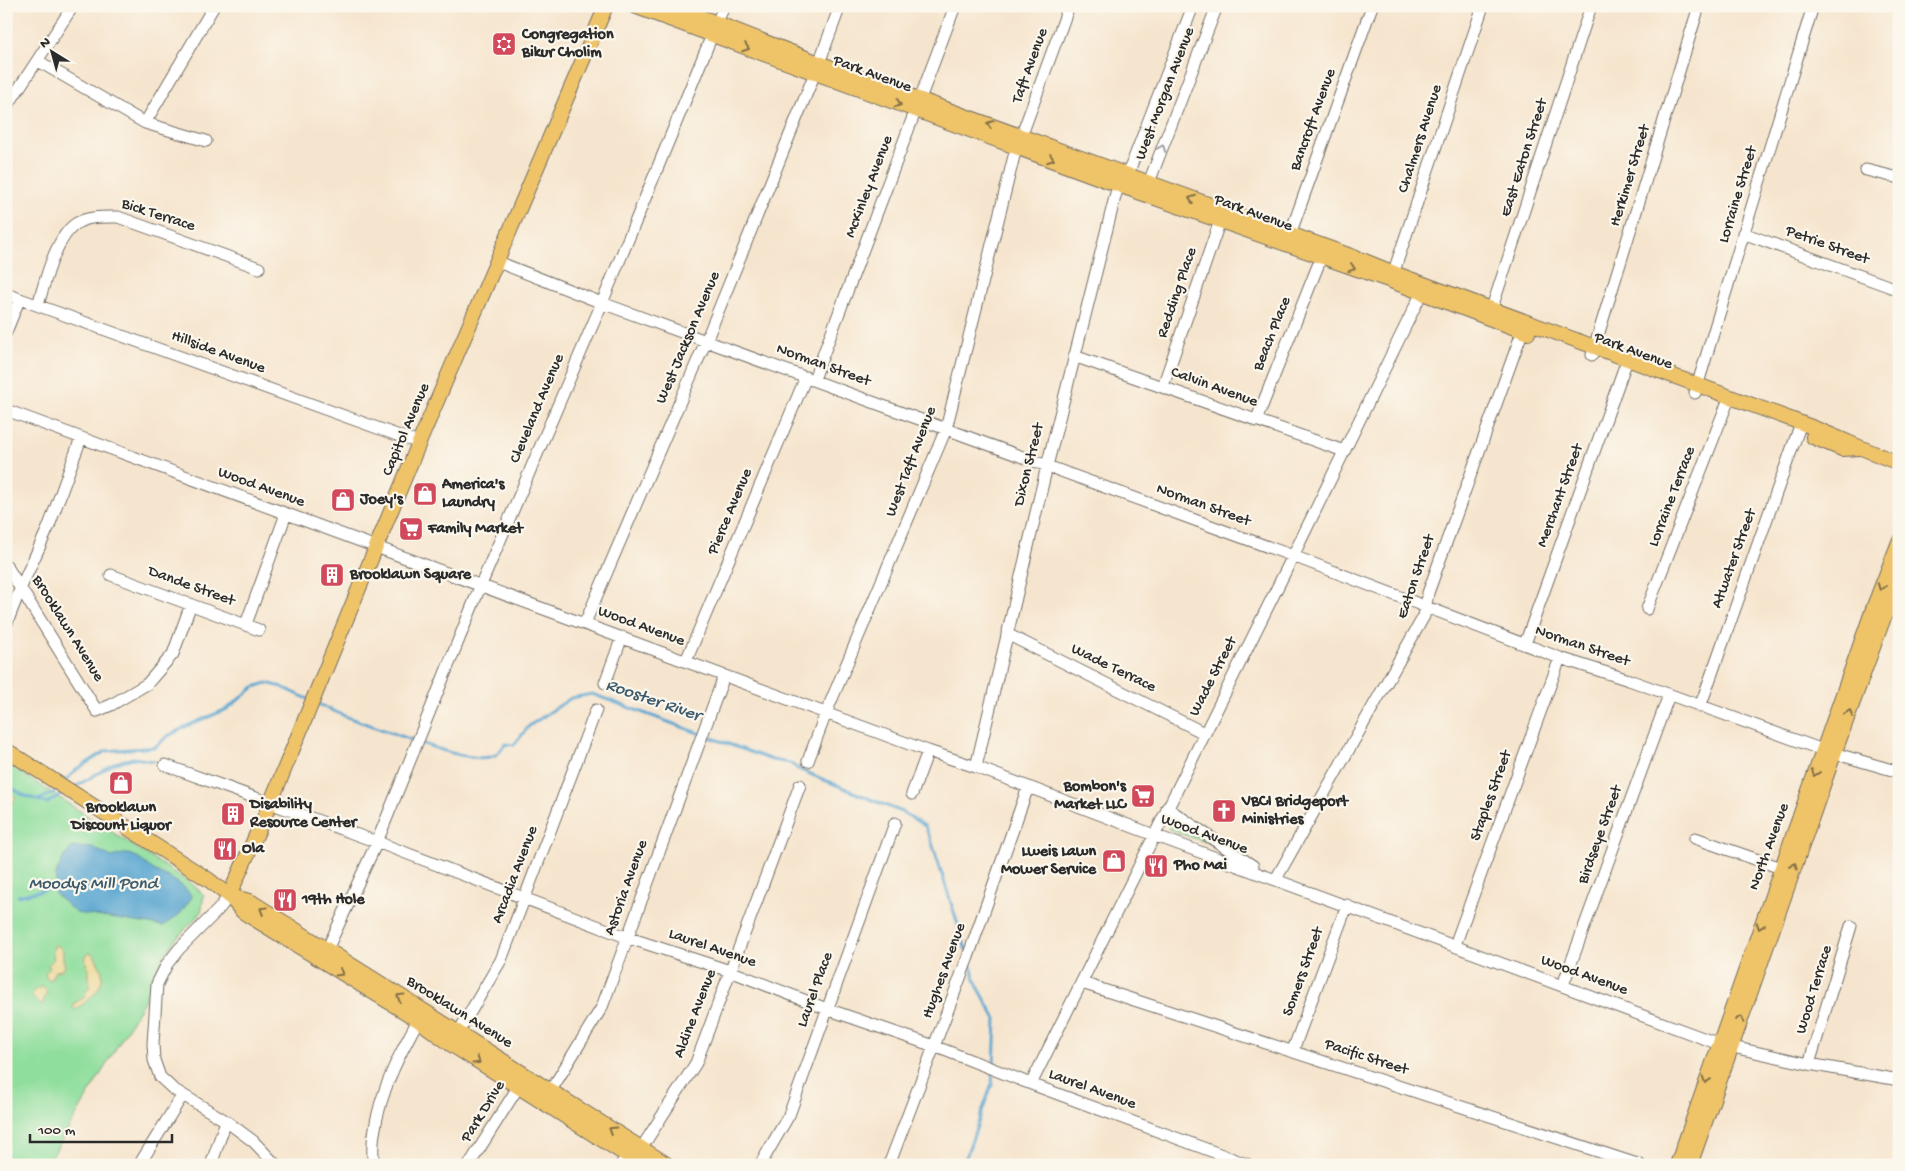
<svg xmlns="http://www.w3.org/2000/svg" width="1905" height="1171" viewBox="0 0 1905 1171" font-family="'Gochi Hand',sans-serif">
	<style>
		.green { fill: #8fde9d; stroke: #5d8464 }
		.sand { fill: #eeda9e; stroke: #8c8264 }
		.water { fill: #56a4d0; stroke: #40687e }
		.lines { fill: none; stroke-linecap: round; stroke-linejoin: round }
		.stream { stroke: #56a4d0; stroke-width: 3 }
		.minor-casing { stroke: #726c64; stroke-width: 13 }
		.major-casing { stroke: #726c64; stroke-width: 16 }
		.minor { stroke: #fff; stroke-width: 11 }
		.major { stroke: #efc469; stroke-width: 14 }
		.oneway { stroke: #837047 }
		.oneway2 { stroke: #a0a0a0 }
		.labels { text-anchor: middle; dominant-baseline: central; stroke-width: 4.5; stroke-linejoin: round; paint-order: stroke }
		.poi-label { font-size: 16px; font-weight: bold; fill: #2b2b2b; stroke: #fbf7ec; text-anchor: start }
		.street-label { font-size: 16px; fill: #2b2b2b; stroke: #fbf7ec }
		.water-label { font-size: 18px; font-style: italic; fill: #3c5b6d; stroke: #fbf7ec }
	</style>
	<rect width="100%" height="100%" fill="#fbf7ec"/>
	<filter id="ink" filterUnits="userSpaceOnUse"><feTurbulence type="fractalNoise" baseFrequency=".02" numOctaves="2"/><feDisplacementMap in="SourceGraphic" scale="10" xChannelSelector="R" yChannelSelector="G"/><feConvolveMatrix kernelMatrix="1 2 1 2 8 2 1 2 1" color-interpolation-filters="sRGB"/></filter>
	<filter id="wash" filterUnits="userSpaceOnUse"><feTurbulence type="fractalNoise" baseFrequency=".0096" numOctaves="4" result="noise"/><feDisplacementMap in="SourceGraphic" scale="20" xChannelSelector="R" yChannelSelector="G"/><feGaussianBlur stdDeviation="1.12" result="paint"/><feColorMatrix in="noise" values="0 0 0 0 0 0 0 0 0 0 0 0 0 0 0 0 0 1.4 0 .05"/><feComposite in="paint" operator="in"/></filter>
	<g filter="url(#wash)">
		<rect width="100%" height="100%" fill="#f6e5ce"/>
		<path class="green" d="M 6,763 L 192,884 L 204,895 L 201,913 L 174,941 L 154,973 L 145,999 L 47,1165 L 6,1165 Z
			M 1172,820 L 1212,843 L 1211,844 L 1170,830 L 1168,827 Z"/>
		<path class="sand" d="M 7,793 L 12,794 L 16,798 L 11,805 L 6,818 Z
			M 57,945 L 63,950 L 63,959 L 65,966 L 62,970 L 55,971 L 51,979 L 49,980 L 46,978 L 45,973 L 50,968 L 48,965 L 54,959 L 53,955 L 54,946 Z
			M 90,953 L 94,955 C 96,960 99,964 101,969 C 107,988 88,1000 75,1010 L 73,1007 L 75,1003 L 85,997 L 85,993 L 90,986 L 88,977 L 89,970 C 86,965 85,961 86,955 Z
			M 41,986 L 47,991 L 42,1005 L 32,997 L 33,991 L 39,989 Z"/>
		<path class="water" d="M 72,847 L 93,848 L 112,857 C 117,856 122,853 127,854 C 138,855 145,865 154,870 C 168,878 183,882 192,897 L 180,914 L 163,926 L 76,913 L 55,894 L 56,874 L 63,858 Z"/>
		<g class="lines">
			<path class="stream" d="M 316,703 L 347,717 L 415,741
				M 421,743 C 438,749 481,765 497,754 C 500,752 503,747 505,744 L 514,745 L 529,726 L 571,698 L 592,694 L 772,760 L 790,763 L 798,769 L 904,813 L 925,826 L 932,843 L 966,950
				M 64,782 L 77,769 L 106,751 L 155,747 L 168,736 L 187,726 L 227,709 L 254,687 L 267,683 L 282,687 L 308,699
				M 6,784 L 23,795 L 47,803 L 65,792
				M 73,788 L 115,763 L 133,758 L 154,761
				M 38,800 L 53,793 L 58,788
				M 18,896 L 56,887
				M 970,963 L 977,985 L 996,1019 L 994,1066
				M 963,1165 L 992,1084 L 993,1072"/>
		</g>
	</g>
	<g filter="url(#ink)">
		<g class="lines">
			<defs>
				<path id="minor" d="M 38,61 L 145,123 L 206,141
					M 6,108 L 73,6
					M 145,123 L 214,6
					M 1866,170 L 1899,178
					M 1146,190 L 1217,6
					M 1743,233 L 1899,290
					M 1288,240 L 1372,6
					M 498,262 L 602,303 L 1293,556 L 1560,658 L 1629,680 L 1823,750 L 1899,772
					M 1391,280 L 1483,6
					M 6,294 L 419,443
					M 38,305 C 45,282 55,237 77,223 C 89,216 105,217 118,217 L 259,268
					M 1489,317 L 1591,6
					M 6,332 L 19,300
					M 1592,355 L 1699,6
					M 1074,356 L 1344,451
					M 814,379 L 955,6
					M 1163,386 L 1222,215
					M 1695,393 L 1813,6
					M 6,410 C 313,526 621,636 928,751 L 976,767 L 1154,835 L 1719,1044 L 1809,1064 L 1899,1080
					M 1256,421 L 1321,258
					M 6,565 L 97,711 L 111,705 L 147,684 L 173,654 L 191,604
					M 111,575 L 259,630
					M 1880,607 L 1899,612
					M 1647,609 L 1730,396
					M 585,623 L 706,341 L 819,63 L 840,6
					M 246,624 L 286,514
					M 6,625 L 21,587 L 49,526 L 81,438
					M 1007,634 L 1204,733
					M 1525,644 L 1627,360
					M 686,661 L 806,377
					M 605,683 L 622,637
					M 1700,707 L 1801,423
					M 808,761 L 826,713 L 946,429 L 1014,156 L 1069,6
					M 165,765 L 377,842 L 626,937 L 730,971 L 827,1009 L 934,1046 L 1031,1084 L 1249,1165
					M 976,767 L 1047,466 L 1116,193 L 1131,166 L 1193,6
					M 912,794 L 928,751
					M 1167,808 L 1253,866
					M 1695,838 L 1781,868
					M 1276,879 L 1424,616 L 1428,593 L 1525,324
					M 229,896 L 218,910 L 179,949 L 167,964 L 157,984 L 153,1044 L 154,1060 L 160,1077 L 173,1089 L 226,1121 L 253,1141 L 276,1165
					M 1455,945 L 1560,658
					M 324,956 L 377,842 L 480,587 L 602,303 L 724,6
					M 1082,983 L 1640,1165
					M 1563,985 L 1669,695
					M 455,1038 L 501,960 L 596,710
					M 1293,1050 L 1347,905
					M 1809,1064 L 1851,926
					M 1031,1084 L 1293,556 L 1425,286
					M 547,1097 L 602,1007 L 724,676
					M 637,1155 L 696,1063 L 800,785
					M 139,1165 L 182,1096
					M 211,1165 L 226,1121
					M 373,1165 C 373,1155 372,1144 374,1134 C 380,1090 401,1051 422,1013
					M 469,1165 L 522,1081
					M 621,1165 L 631,1149
					M 760,1165 L 789,1115 L 895,823
					M 889,1165 L 968,957 L 1028,787"/>
				<path id="major" d="M 634,6 L 1124,187 L 1391,281 L 1528,333
					M 673,6 L 819,63 L 1362,260 L 1394,273 L 1801,423 C 1834,435 1866,451 1899,463
					M 1813,437 L 1842,449 L 1859,448
					M 6,750 L 209,880 L 229,896 L 243,912 L 418,1020 L 452,1045 L 642,1165
					M 229,896 L 270,804 L 419,443 L 606,6
					M 229,896 L 250,901 L 668,1165
					M 1677,1165 L 1874,606 L 1899,542
					M 1690,1165 L 1834,754 L 1887,609 L 1899,566"/>
			</defs>
			<use href="#minor" class="minor-casing"/>
			<use href="#major" class="major-casing"/>
			<use href="#minor" class="minor"/>
			<use href="#major" class="major"/>
		</g>
		<defs><path id="oneway-chevron" d="M-2-3.5L2.5 0L-2 3.5" fill="none" stroke-width="1.6" stroke-linecap="round" stroke-linejoin="round" transform="scale(1.25)"/></defs>
		<g class="oneway">
			<use href="#oneway-chevron" transform="translate(746 48) rotate(20)"/>
			<use href="#oneway-chevron" transform="translate(898 104) rotate(20)"/>
			<use href="#oneway-chevron" transform="translate(990 124) rotate(-160)"/>
			<use href="#oneway-chevron" transform="translate(1051 159) rotate(20)"/>
			<use href="#oneway-chevron" transform="translate(1192 199) rotate(-159)"/>
			<use href="#oneway-chevron" transform="translate(1352 268) rotate(19)"/>
			<use href="#oneway-chevron" transform="translate(1881 587) rotate(110)"/>
			<use href="#oneway-chevron" transform="translate(1849 713) rotate(-70)"/>
			<use href="#oneway-chevron" transform="translate(1815 773) rotate(110)"/>
			<use href="#oneway-chevron" transform="translate(1794 866) rotate(-71)"/>
			<use href="#oneway-chevron" transform="translate(263 910) rotate(-148)"/>
			<use href="#oneway-chevron" transform="translate(1760 926) rotate(110)"/>
			<use href="#oneway-chevron" transform="translate(340 973) rotate(31)"/>
			<use href="#oneway-chevron" transform="translate(400 997) rotate(-148)"/>
			<use href="#oneway-chevron" transform="translate(1740 1019) rotate(-71)"/>
			<use href="#oneway-chevron" transform="translate(477 1061) rotate(32)"/>
			<use href="#oneway-chevron" transform="translate(1706 1080) rotate(109)"/>
			<use href="#oneway-chevron" transform="translate(612 1130) rotate(-148)"/>
		</g>
		<use class="oneway2" href="#oneway-chevron" transform="translate(1162 148) rotate(-69)"/>
	</g>
	<defs>
		<symbol id="synagogue-square" viewBox="-11 -11 22 22"><rect x="-9" y="-9" width="18" height="18" rx="4" fill="#d1495b" stroke="#fbf7ec"/><path d="M0-6.5L5.6 3.2H-5.6ZM0 6.5L5.6-3.2H-5.6Z" fill="#fff"/></symbol>
		<symbol id="shop-square" viewBox="-11 -11 22 22"><rect x="-9" y="-9" width="18" height="18" rx="4" fill="#d1495b" stroke="#fbf7ec"/><path d="M-5-2.5h2.3a2.7 3.5 0 0 1 5.4 0H5L5.5 6h-11ZM-1.5-2.5h3a1.5 2.3 0 0 0-3 0Z" fill="#fff"/></symbol>
		<symbol id="supermarket-square" viewBox="-11 -11 22 22"><rect x="-9" y="-9" width="18" height="18" rx="4" fill="#d1495b" stroke="#fbf7ec"/><path d="M-6-5.5h2.5l.6 2H6L4.5 2H-2.5L-4.4-4H-6ZM-1.5 3.2a1.3 1.3 0 1 0 .1 0ZM3 3.2a1.3 1.3 0 1 0 .1 0Z" fill="#fff"/></symbol>
		<symbol id="building-square" viewBox="-11 -11 22 22"><rect x="-9" y="-9" width="18" height="18" rx="4" fill="#d1495b" stroke="#fbf7ec"/><path d="M-4-6H4V6H1V3H-1V6H-4ZM-2.5-4.3h1.7v1.8h-1.7ZM.8-4.3h1.7v1.8H.8ZM-2.5-1h1.7V.8h-1.7ZM.8-1h1.7V.8H.8Z" fill="#fff"/></symbol>
		<symbol id="church-square" viewBox="-11 -11 22 22"><rect x="-9" y="-9" width="18" height="18" rx="4" fill="#d1495b" stroke="#fbf7ec"/><path d="M-1.2-6h2.4v3.5h3.3v2.4h-3.3V6h-2.4V-.1h-3.3v-2.4h3.3Z" fill="#fff"/></symbol>
		<symbol id="restaurant-square" viewBox="-11 -11 22 22"><rect x="-9" y="-9" width="18" height="18" rx="4" fill="#d1495b" stroke="#fbf7ec"/><path d="M-5-6h1v4h1v-4h1v4h1v-4h1v5L-1.5 .5V6h-2V.5L-5-1ZM5-6V6H3V1.5H1.5Q1.5-4 5-6Z" fill="#fff"/></symbol>
	</defs>
	<g fill-rule="evenodd">
		<use href="#synagogue-square" x="490" y="30" width="28" height="28"/>
		<use href="#shop-square" x="411" y="480" width="28" height="28"/>
		<use href="#shop-square" x="329" y="486" width="28" height="28"/>
		<use href="#supermarket-square" x="397" y="515" width="28" height="28"/>
		<use href="#building-square" x="318" y="561" width="28" height="28"/>
		<use href="#shop-square" x="107" y="769" width="28" height="28"/>
		<use href="#supermarket-square" x="1129" y="782" width="28" height="28"/>
		<use href="#church-square" x="1210" y="797" width="28" height="28"/>
		<use href="#building-square" x="219" y="800" width="28" height="28"/>
		<use href="#restaurant-square" x="211" y="835" width="28" height="28"/>
		<use href="#shop-square" x="1100" y="847" width="28" height="28"/>
		<use href="#restaurant-square" x="1142" y="852" width="28" height="28"/>
		<use href="#restaurant-square" x="271" y="886" width="28" height="28"/>
	</g>
	<g class="labels">
		<g class="poi-label">
			<text x="522" y="35">Congregation<tspan x="522" dy="18">Bikur Cholim</tspan></text>
			<text x="442" y="485">America's<tspan x="442" dy="18">Laundry</tspan></text>
			<text x="360" y="500">Joey's</text>
			<text x="428" y="529">Family Market</text>
			<text x="350" y="575">Brooklawn Square</text>
			<text x="1126" y="787" text-anchor="end">Bombon's<tspan x="1126" dy="18">Market LLC</tspan></text>
			<text x="1242" y="802">VBCI Bridgeport<tspan x="1242" dy="18">Ministries</tspan></text>
			<text x="250" y="805">Disability<tspan x="250" dy="18">Resource Center</tspan></text>
			<text x="121" y="808" text-anchor="middle">Brooklawn<tspan x="121" dy="18">Discount Liquor</tspan></text>
			<text x="242" y="849">Ola</text>
			<text x="1096" y="852" text-anchor="end">Lweis Lawn<tspan x="1096" dy="18">Mower Service</tspan></text>
			<text x="1174" y="866">Pho Mai</text>
			<text x="302" y="900">19th Hole</text>
		</g>
		<g class="street-label">
			<text transform="translate(1031 66) rotate(-70)">Taft Avenue</text>
			<text transform="translate(872 75) rotate(20)">Park Avenue</text>
			<text transform="translate(1166 94) rotate(-69)">West Morgan Avenue</text>
			<text transform="translate(1314 120) rotate(-70)">Bancroft Avenue</text>
			<text transform="translate(1421 139) rotate(-72)">Chalmers Avenue</text>
			<text transform="translate(1525 158) rotate(-72)">East Eaton Street</text>
			<text transform="translate(1631 176) rotate(-73)">Herkimer Street</text>
			<text transform="translate(870 187) rotate(-69)">McKinley Avenue</text>
			<text transform="translate(1739 195) rotate(-73)">Lorraine Street</text>
			<text transform="translate(1253 214) rotate(20)">Park Avenue</text>
			<text transform="translate(158 216) rotate(18)">Bick Terrace</text>
			<text transform="translate(1827 246) rotate(20)">Petrie Street</text>
			<text transform="translate(1178 293) rotate(-71)">Redding Place</text>
			<text transform="translate(1273 334) rotate(-68)">Beach Place</text>
			<text transform="translate(689 338) rotate(-67)">West Jackson Avenue</text>
			<text transform="translate(1633 352) rotate(20)">Park Avenue</text>
			<text transform="translate(218 353) rotate(20)">Hillside Avenue</text>
			<text transform="translate(823 366) rotate(20)">Norman Street</text>
			<text transform="translate(1214 388) rotate(20)">Calvin Avenue</text>
			<text transform="translate(538 409) rotate(-67)">Cleveland Avenue</text>
			<text transform="translate(407 430) rotate(-67)">Capitol Avenue</text>
			<text transform="translate(912 462) rotate(-69)">West Taft Avenue</text>
			<text transform="translate(1030 465) rotate(-76)">Dixon Street</text>
			<text transform="translate(261 488) rotate(20)">Wood Avenue</text>
			<text transform="translate(1561 496) rotate(-70)">Merchant Street</text>
			<text transform="translate(1673 497) rotate(-69)">Lorraine Terrace</text>
			<text transform="translate(1203 506) rotate(20)">Norman Street</text>
			<text transform="translate(731 512) rotate(-67)">Pierce Avenue</text>
			<text transform="translate(1735 559) rotate(-70)">Atwater Street</text>
			<text transform="translate(1417 577) rotate(-71)">Eaton Street</text>
			<text transform="translate(191 587) rotate(20)">Dande Street</text>
			<text transform="translate(641 627) rotate(20)">Wood Avenue</text>
			<text transform="translate(67 629) rotate(58)">Brooklawn Avenue</text>
			<text transform="translate(1582 647) rotate(19)">Norman Street</text>
			<text transform="translate(1113 669) rotate(26)">Wade Terrace</text>
			<text transform="translate(1214 677) rotate(-63)">Wade Street</text>
			<text transform="translate(1492 796) rotate(-70)">Staples Street</text>
			<text transform="translate(1204 835) rotate(20)">Wood Avenue</text>
			<text transform="translate(1601 835) rotate(-70)">Birdseye Street</text>
			<text transform="translate(1770 847) rotate(-70)">North Avenue</text>
			<text transform="translate(516 875) rotate(-69)">Arcadia Avenue</text>
			<text transform="translate(627 888) rotate(-70)">Astoria Avenue</text>
			<text transform="translate(712 949) rotate(19)">Laurel Avenue</text>
			<text transform="translate(945 971) rotate(-70)">Hughes Avenue</text>
			<text transform="translate(1304 972) rotate(-70)">Somers Street</text>
			<text transform="translate(1584 976) rotate(20)">Wood Avenue</text>
			<text transform="translate(816 990) rotate(-70)">Laurel Place</text>
			<text transform="translate(1815 990) rotate(-73)">Wood Terrace</text>
			<text transform="translate(459 1013) rotate(32)">Brooklawn Avenue</text>
			<text transform="translate(696 1014) rotate(-69)">Aldine Avenue</text>
			<text transform="translate(1366 1058) rotate(18)">Pacific Street</text>
			<text transform="translate(1092 1090) rotate(20)">Laurel Avenue</text>
			<text transform="translate(484 1112) rotate(-58)">Park Drive</text>
		</g>
		<g class="water-label">
			<text transform="translate(653 701) rotate(19)">Rooster River</text>
			<text x="93" y="884">Moodys Mill Pond</text>
		</g>
	</g>
	<rect width="1905" height="1171" fill="none" stroke="#fbf7ec" stroke-width="25"/>
	<g transform="translate(52 52) rotate(323)" stroke="#fbf7ec" stroke-width="4" paint-order="stroke">
	<path d="M0-4L9 19L0 12L-9 19Z" fill="#2b2b2b"/>
	<text y="-8" font-size="14" font-weight="bold" text-anchor="middle" fill="#2b2b2b">N</text>
	</g>
	<path d="M30 1134v8h142v-8" fill="none" stroke="#2b2b2b" stroke-width="2.5"/>
	<text x="38" y="1134" font-size="15" fill="#2b2b2b" stroke="#fbf7ec" stroke-width="4" paint-order="stroke">100 m</text>
</svg>
